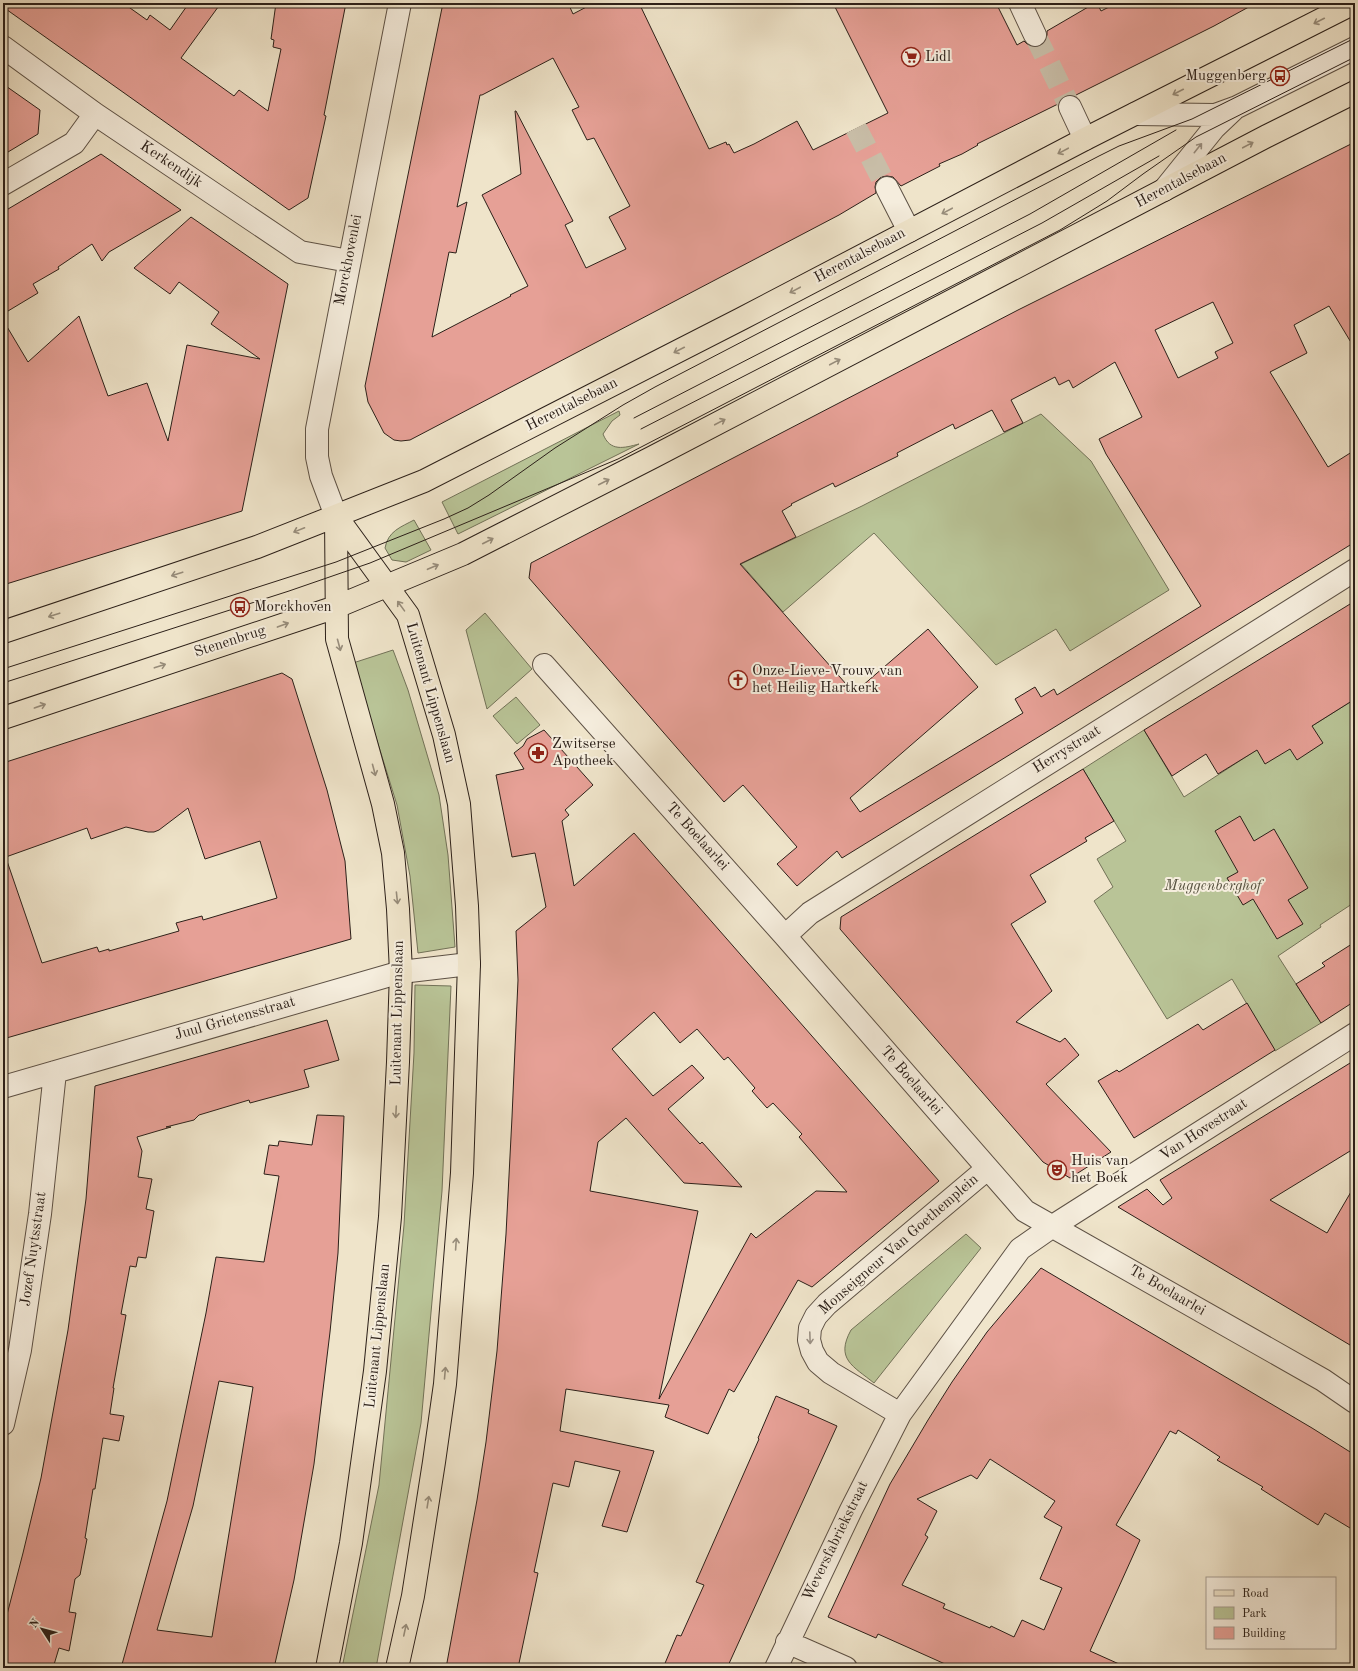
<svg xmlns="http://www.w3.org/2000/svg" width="1358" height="1671" viewBox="0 0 1358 1671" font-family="'Old Standard TT',serif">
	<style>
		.green { fill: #b9c497; stroke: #727258 }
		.building { fill: #e6a096; stroke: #2c2019; fill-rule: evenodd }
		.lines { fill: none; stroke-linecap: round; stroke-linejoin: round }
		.minor-tunnel { stroke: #c8bda7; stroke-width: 22; stroke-dasharray: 22 11; stroke-linecap: butt }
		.minor-casing { stroke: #5d5145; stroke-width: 24 }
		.major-casing { stroke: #2c2019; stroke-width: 24 }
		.minor { stroke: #f5eddd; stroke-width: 22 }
		.major { stroke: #efe4ca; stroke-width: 22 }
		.tram { stroke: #2c2019; stroke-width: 1 }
		.oneway { stroke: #978c7a }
		.oneway2 { stroke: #9b9185 }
		.labels { text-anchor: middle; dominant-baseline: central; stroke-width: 4; stroke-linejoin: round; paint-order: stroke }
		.poi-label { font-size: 15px; fill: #2c2019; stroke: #f5eddd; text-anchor: start }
		.street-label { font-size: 15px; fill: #2c2019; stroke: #f5eddd }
		.park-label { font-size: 15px; font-style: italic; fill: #56513f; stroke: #f5eddd }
	</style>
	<rect width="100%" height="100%" fill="#efe4ca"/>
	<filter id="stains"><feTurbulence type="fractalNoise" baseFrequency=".005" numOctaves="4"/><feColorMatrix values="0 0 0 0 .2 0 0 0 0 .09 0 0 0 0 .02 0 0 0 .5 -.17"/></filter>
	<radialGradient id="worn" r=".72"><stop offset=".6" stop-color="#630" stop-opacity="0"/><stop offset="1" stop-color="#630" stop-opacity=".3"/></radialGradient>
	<path class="green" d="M 619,411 L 620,415 L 612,421 L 603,434 C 610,452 624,448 639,444 L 458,534 L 442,502 Z
		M 1041,414 L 1091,461 L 1169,590 L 1070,651 L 1056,629 L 996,665 L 874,533 L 783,612 L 741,564 L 862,506 Z
		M 414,520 L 431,550 L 406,562 L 392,560 L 385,548 C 388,531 401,527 414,520 Z
		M 485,613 L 532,669 L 487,709 L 466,630 Z
		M 393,650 L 408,690 L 439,795 L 448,855 L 455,947 L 418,953 L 410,876 L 397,805 L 353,663 Z
		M 516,697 L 540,725 L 517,744 L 493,716 Z
		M 1355,699 L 1355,902 L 1320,925 L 1321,927 L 1278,956 L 1321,1023 L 1275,1051 L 1232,979 L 1167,1019 L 1094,901 L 1113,887 L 1097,859 L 1126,841 L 1083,769 L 1144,730 L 1184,797 L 1278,736 L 1312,726 Z
		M 415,985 L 451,986 L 442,1191 L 421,1423 L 376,1668 L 342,1668 L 379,1485 L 404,1225 L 414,1053 Z
		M 966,1234 L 981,1248 L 874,1383 C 853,1366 835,1359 851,1330 Z"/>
	<path class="building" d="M 3,3 L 123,3 L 147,20 L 150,15 L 170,30 L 189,3 L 221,3 L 181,58 L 234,96 L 239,90 L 268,111 L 281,49 L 273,47 L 274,40 L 271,39 L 276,3 L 346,3 L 324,115 L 326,116 L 308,198 L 289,210 L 3,7 Z
		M 443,3 L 568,3 L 573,14 L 594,3 L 639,3 L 709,149 L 726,142 L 727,145 L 729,144 L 734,153 L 754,144 L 797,121 L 813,150 L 888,113 L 833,3 L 996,3 L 1017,45 L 1024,41 L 1028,45 L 1034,47 L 1041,46 L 1045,42 L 1047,36 L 1047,31 L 1095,3 L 1097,3 L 1101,11 L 1117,3 L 1256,3 L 1214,26 L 1074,96 L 1064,96 L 1060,100 L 1058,104 L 977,144 L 978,145 L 962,154 L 939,164 L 940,166 L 901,186 L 893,177 L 887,176 L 881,177 L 876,182 L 875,187 L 876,193 L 839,215 L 410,440 L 401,441 L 394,440 L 384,433 L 368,402 L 365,386 ZM 553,58 L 579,107 L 572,110 L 587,140 L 594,138 L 630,206 L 609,217 L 626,249 L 586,268 L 565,225 L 573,221 L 516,111 L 515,111 L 521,174 L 482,195 L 528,286 L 510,295 L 511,296 L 432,337 L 449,252 L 456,253 L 467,202 L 457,207 L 480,95 L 482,95 Z
		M 3,84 L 40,110 L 38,134 L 3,155 Z
		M 1355,142 L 1355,349 L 1329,306 L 1294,325 L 1307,353 L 1270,372 L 1328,467 L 1355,450 L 1355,542 L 842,858 L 837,851 L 797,886 L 777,864 L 797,847 L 743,785 L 724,802 L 529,578 L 531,563 L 1018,310 ZM 1213,302 L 1233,343 L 1215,352 L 1218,358 L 1178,378 L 1155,330 ZM 1115,362 L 1142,417 L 1099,439 L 1106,454 L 1201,606 L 1057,695 L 1054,689 L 1041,697 L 1035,687 L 1015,699 L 1023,713 L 860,812 L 850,798 L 978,687 L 928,629 L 854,693 L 740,564 L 796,537 L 782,511 L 792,505 L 791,504 L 833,483 L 835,487 L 898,456 L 897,453 L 953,424 L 955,429 L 992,410 L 1004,432 L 1023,423 L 1011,400 L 1055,377 L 1059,385 L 1069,380 L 1073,388 Z
		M 101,154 L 181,210 L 109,252 L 102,261 L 92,244 L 58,267 L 59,269 L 33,284 L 38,293 L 3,314 L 3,212 Z
		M 191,217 L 288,284 L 242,511 L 3,585 L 3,320 L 28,362 L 79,316 L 108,396 L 147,383 L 168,441 L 187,345 L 260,359 L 211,324 L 219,312 L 179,282 L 170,294 L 134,268 Z
		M 1355,601 L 1355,699 L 1312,726 L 1323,743 L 1297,760 L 1290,749 L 1265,764 L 1257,750 L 1218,774 L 1206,754 L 1172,776 L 1144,730 Z
		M 282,673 L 292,679 L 327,790 L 345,861 L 351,939 L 3,1039 L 3,861 L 7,861 L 42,963 L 97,947 L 99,952 L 109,949 L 109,951 L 179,931 L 176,923 L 202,916 L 203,920 L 277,898 L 260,841 L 205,859 L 188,808 L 159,830 L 154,832 L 148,832 L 126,827 L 91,839 L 87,828 L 3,858 L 3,763 Z
		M 544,730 L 593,785 L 565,810 L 569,815 L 562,821 L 574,886 L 634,833 L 939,1181 L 812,1287 L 798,1280 L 734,1392 L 729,1389 L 708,1434 L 665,1417 L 669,1405 L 566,1389 L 560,1431 L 654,1451 L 627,1532 L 602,1526 L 620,1471 L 575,1461 L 569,1487 L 553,1483 L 534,1572 L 538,1573 L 518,1668 L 446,1668 L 477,1500 L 486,1442 L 497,1351 L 506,1234 L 512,1117 L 518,980 L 516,931 L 546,907 L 535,853 L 512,857 L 496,775 L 524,769 L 514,753 L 523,746 L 527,739 ZM 654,1012 L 680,1043 L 697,1029 L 724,1060 L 728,1057 L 755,1088 L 752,1091 L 767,1108 L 773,1103 L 802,1134 L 799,1137 L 847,1192 L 816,1191 L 756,1238 L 751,1233 L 659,1399 L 698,1211 L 590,1191 L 598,1142 L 626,1118 L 684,1183 L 742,1187 L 702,1142 L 700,1144 L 668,1109 L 704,1078 L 692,1065 L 653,1096 L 612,1049 Z
		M 1083,769 L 1114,821 L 1085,838 L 1087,841 L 1030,875 L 1046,902 L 1011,924 L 1052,991 L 1016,1022 L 1060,1042 L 1065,1038 L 1079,1055 L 1046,1084 L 1111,1152 L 1070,1178 L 1043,1162 L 840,929 L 841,917 Z
		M 1240,816 L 1254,841 L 1274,829 L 1308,888 L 1288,900 L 1303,924 L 1277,939 L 1253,899 L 1243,905 L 1227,878 L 1238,872 L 1215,831 Z
		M 1355,942 L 1355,1001 L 1321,1023 L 1296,984 L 1325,966 L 1322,963 Z
		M 1247,1003 L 1275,1050 L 1134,1138 L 1098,1081 L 1117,1070 L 1119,1072 L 1198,1024 L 1203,1030 Z
		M 327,1020 L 339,1060 L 304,1070 L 309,1087 L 250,1103 L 249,1100 L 199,1115 L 194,1120 L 166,1127 L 171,1127 L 137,1137 L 142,1151 L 138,1177 L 152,1179 L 146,1209 L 154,1211 L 146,1258 L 138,1257 L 136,1267 L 130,1266 L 121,1314 L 126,1315 L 113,1388 L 114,1388 L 110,1414 L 124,1416 L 119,1441 L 103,1438 L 95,1489 L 93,1489 L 85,1538 L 87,1539 L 80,1575 L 75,1579 L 69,1612 L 76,1613 L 69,1651 L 59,1648 L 53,1668 L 3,1668 L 3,1630 L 23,1553 L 41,1478 L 68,1330 L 86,1199 L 95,1086 Z
		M 1355,1060 L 1355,1148 L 1270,1200 L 1327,1233 L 1355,1185 L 1355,1348 L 1118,1207 L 1147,1189 L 1163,1205 L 1172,1198 L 1160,1180 Z
		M 317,1115 L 344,1116 L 338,1253 L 330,1332 L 314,1464 L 294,1580 L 274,1668 L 121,1668 L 167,1501 L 206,1313 L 216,1257 L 264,1262 L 279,1176 L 264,1174 L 269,1145 L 278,1146 L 279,1141 L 312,1145 ZM 219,1381 L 253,1387 L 212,1637 L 157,1630 L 193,1506 Z
		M 1041,1268 L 1312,1428 L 1355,1455 L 1355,1531 L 1325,1513 L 1318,1525 L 1261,1489 L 1263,1487 L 1217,1460 L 1220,1457 L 1197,1442 L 1178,1430 L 1176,1434 L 1170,1431 L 1116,1525 L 1140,1540 L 1090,1651 L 1128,1668 L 954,1668 L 878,1634 L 876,1638 L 828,1617 L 890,1484 L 928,1420 L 952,1382 L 987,1332 ZM 990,1459 L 1055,1501 L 1044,1517 L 1062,1527 L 1040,1579 L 1062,1588 L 1044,1630 L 1022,1620 L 1014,1637 L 991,1626 L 990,1628 L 943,1608 L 945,1604 L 902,1585 L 928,1537 L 925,1535 L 937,1511 L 917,1499 L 971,1475 L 977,1479 Z
		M 776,1396 L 809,1410 L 808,1413 L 837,1426 L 727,1668 L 663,1668 L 677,1635 L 681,1636 L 704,1585 L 696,1582 L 759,1439 L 758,1438 Z"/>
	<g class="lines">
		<path class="minor-tunnel" d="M 1035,35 L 1070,107
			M 856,128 L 887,188"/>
		<defs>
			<path id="minor" d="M 1020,3 L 1035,35
				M 3,47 L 95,114 L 300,252 L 349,261
				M 1070,107 L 1085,139
				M 1135,114 L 1215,115 L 1237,107 L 1355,48
				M 3,184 L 74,143 L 95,114
				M 887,188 L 909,231
				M 1164,190 L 1214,128 L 1233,110
				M 336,516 L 321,476 L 317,457 L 317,429 L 400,3
				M 544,665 L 785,936 L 1025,1211 L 1323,1380 L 1355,1402
				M 785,936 L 810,913 L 1355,570
				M 3,1087 L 401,972 L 469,964
				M 900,1414 L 831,1373 L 818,1362 L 812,1351 L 809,1340 L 810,1328 L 816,1316 L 827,1304 L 987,1169
				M 3,1424 L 20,1350 L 40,1214 L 55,1072
				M 787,1642 L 846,1668
				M 776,1668 L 851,1510 L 900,1414 L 1020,1249 L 1053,1226 L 1355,1034"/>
			<path id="major" d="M 336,516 L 408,615 L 444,735 L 459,804 L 467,906 L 469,964 L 462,1173 L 445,1384 L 434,1462 L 413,1596 L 397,1668
				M 3,632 L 257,547 L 424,481 L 741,319 L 1085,139 L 1354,3
				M 3,718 L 336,607 L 463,554 L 653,457 L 1267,136 L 1355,92
				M 327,1668 L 351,1543 L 375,1371 L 390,1217 L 398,1062 L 401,972 L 398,909 L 393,853 L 383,804 L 337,639 L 336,516"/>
		</defs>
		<use href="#minor" class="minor-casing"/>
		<use href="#major" class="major-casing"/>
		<use href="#minor" class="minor"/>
		<use href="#major" class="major"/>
		<path class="tram" d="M 634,418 L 1030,214 L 1176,130
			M 641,429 L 1042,223 L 1159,156
			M 3,669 L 336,562 L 444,519 L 468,508 L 489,495 L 555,448 L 623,405 L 655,387 L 1099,156 L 1119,146 L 1192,119 L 1355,38
			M 3,683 L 289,591 L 370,563 L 618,459 L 1060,230 L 1107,201 L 1143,174 L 1196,137 L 1355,57"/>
	</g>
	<defs><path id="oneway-shaft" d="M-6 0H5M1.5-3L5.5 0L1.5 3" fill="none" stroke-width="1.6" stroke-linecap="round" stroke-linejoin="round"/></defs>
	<g class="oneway">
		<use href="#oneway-shaft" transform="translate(1319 21) rotate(153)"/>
		<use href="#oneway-shaft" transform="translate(1178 92) rotate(153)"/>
		<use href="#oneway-shaft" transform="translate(1248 145) rotate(-28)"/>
		<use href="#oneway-shaft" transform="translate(1063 151) rotate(152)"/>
		<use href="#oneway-shaft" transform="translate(947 211) rotate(152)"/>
		<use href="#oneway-shaft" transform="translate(795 290) rotate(152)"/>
		<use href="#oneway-shaft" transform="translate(679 350) rotate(153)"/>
		<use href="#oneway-shaft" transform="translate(835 362) rotate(-28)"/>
		<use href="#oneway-shaft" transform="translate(720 422) rotate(-28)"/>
		<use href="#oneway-shaft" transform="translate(604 482) rotate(-27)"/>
		<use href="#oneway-shaft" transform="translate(299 530) rotate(158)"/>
		<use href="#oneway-shaft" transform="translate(488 541) rotate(-27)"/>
		<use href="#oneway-shaft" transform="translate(433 567) rotate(-23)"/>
		<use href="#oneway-shaft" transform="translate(177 574) rotate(162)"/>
		<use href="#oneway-shaft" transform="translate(401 606) rotate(-126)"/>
		<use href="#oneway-shaft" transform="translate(54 615) rotate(162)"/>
		<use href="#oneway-shaft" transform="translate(283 625) rotate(-20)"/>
		<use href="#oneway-shaft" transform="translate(339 645) rotate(75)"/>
		<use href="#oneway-shaft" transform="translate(160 666) rotate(-18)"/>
		<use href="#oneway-shaft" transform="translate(40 706) rotate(-19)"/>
		<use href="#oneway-shaft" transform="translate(374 770) rotate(75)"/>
		<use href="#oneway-shaft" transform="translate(397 898) rotate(84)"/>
		<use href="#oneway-shaft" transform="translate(396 1112) rotate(93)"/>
		<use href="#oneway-shaft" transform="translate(456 1244) rotate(-86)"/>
		<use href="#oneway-shaft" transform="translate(445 1373) rotate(-85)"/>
		<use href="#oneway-shaft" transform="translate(428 1502) rotate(-81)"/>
		<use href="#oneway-shaft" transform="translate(405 1630) rotate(-78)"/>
	</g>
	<g class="oneway2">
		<use href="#oneway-shaft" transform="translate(1198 148) rotate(-51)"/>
		<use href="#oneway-shaft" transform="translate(810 1338) rotate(88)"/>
	</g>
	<defs>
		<symbol id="supermarket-ring" viewBox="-11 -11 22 22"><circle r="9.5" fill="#f5eddd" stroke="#8f2418" stroke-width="1.5"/><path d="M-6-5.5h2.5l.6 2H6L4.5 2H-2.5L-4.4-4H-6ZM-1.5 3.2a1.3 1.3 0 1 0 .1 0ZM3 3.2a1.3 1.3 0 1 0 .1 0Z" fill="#8f2418"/></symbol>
		<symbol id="bus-ring" viewBox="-11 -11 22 22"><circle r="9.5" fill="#f5eddd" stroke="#8f2418" stroke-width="1.5"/><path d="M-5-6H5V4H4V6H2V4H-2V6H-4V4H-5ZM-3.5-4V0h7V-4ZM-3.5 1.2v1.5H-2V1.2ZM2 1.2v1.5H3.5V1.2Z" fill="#8f2418"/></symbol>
		<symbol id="church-ring" viewBox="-11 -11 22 22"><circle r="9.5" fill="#f5eddd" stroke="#8f2418" stroke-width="1.5"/><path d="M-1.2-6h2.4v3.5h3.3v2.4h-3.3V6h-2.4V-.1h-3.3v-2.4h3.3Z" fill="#8f2418"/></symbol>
		<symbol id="pharmacy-ring" viewBox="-11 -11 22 22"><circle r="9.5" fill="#f5eddd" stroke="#8f2418" stroke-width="1.5"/><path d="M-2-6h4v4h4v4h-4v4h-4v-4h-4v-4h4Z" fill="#8f2418"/></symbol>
		<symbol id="theatre-ring" viewBox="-11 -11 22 22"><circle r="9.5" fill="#f5eddd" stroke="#8f2418" stroke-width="1.5"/><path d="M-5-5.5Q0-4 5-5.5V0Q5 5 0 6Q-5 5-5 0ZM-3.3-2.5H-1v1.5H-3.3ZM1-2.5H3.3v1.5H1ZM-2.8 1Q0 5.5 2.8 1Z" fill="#8f2418"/></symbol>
	</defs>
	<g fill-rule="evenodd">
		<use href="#supermarket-ring" x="900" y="46" width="22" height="22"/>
		<use href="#bus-ring" x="1269" y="65" width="22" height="22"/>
		<use href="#bus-ring" x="229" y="596" width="22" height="22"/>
		<use href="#church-ring" x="727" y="669" width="22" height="22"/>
		<use href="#pharmacy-ring" x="527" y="742" width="22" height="22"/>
		<use href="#theatre-ring" x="1046" y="1159" width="22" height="22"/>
	</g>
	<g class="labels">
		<g class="poi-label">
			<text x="925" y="57">Lidl</text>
			<text x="1266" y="76" text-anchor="end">Muggenberg</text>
			<text x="254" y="607">Morckhoven</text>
			<text x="752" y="671">Onze-Lieve-Vrouw van<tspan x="752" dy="17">het Heilig Hartkerk</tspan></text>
			<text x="552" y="744">Zwitserse<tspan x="552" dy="17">Apotheek</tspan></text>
			<text x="1071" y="1161">Huis van<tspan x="1071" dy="17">het Boek</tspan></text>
		</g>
		<g class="street-label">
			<text transform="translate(171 165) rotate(34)">Kerkendijk</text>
			<text transform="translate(1181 181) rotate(-28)">Herentalsebaan</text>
			<text transform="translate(860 256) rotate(-28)">Herentalsebaan</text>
			<text transform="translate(349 260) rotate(-79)">Morckhovenlei</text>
			<text transform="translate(572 405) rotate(-27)">Herentalsebaan</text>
			<text transform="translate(230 642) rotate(-18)">Stenenbrug</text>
			<text transform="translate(430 693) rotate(74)">Luitenant Lippenslaan</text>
			<text transform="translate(1067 750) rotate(-32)">Herrystraat</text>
			<text transform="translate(697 837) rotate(48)">Te Boelaarlei</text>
			<text transform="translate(398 1013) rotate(-89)">Luitenant Lippenslaan</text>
			<text transform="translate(235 1019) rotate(-16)">Juul Grietensstraat</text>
			<text transform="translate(911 1081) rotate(49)">Te Boelaarlei</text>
			<text transform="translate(1204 1130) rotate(-33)">Van Hovestraat</text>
			<text transform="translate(899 1245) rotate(-41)">Monseigneur Van Goethemplein</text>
			<text transform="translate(34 1249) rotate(-82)">Jozef Nuytsstraat</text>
			<text transform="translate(1167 1291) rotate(30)">Te Boelaarlei</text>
			<text transform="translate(378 1336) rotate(-84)">Luitenant Lippenslaan</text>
			<text transform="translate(836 1541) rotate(-64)">Weversfabriekstraat</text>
		</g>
		<g class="park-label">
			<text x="1213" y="886">Muggenberghof</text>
		</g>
	</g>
	<rect width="1358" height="1671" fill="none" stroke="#efe4ca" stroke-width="16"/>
	<rect x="4" y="4" width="1350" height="1663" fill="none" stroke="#2c2019" stroke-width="2"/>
	<rect x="8" y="8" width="1342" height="1655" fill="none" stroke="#2c2019"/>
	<rect x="1206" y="1577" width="130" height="72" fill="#f5eddd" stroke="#a59b8f"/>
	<rect x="1214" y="1590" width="20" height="6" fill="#efe4ca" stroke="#a59b8f"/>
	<text x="1242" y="1597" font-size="12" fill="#2c2019">Road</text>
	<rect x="1214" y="1607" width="20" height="12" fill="#b9c497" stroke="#a59b8f"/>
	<text x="1242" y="1617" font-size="12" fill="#2c2019">Park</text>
	<rect x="1214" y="1627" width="20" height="12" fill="#e6a096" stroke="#a59b8f"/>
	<text x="1242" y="1637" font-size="12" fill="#2c2019">Building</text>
	<g transform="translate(42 1629) rotate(306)" stroke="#f5eddd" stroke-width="3" paint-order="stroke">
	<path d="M0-3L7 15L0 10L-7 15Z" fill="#2c2019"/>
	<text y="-6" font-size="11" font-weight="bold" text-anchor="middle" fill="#2c2019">N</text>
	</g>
	<rect width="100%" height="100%" filter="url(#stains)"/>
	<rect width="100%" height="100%" fill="url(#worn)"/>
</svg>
